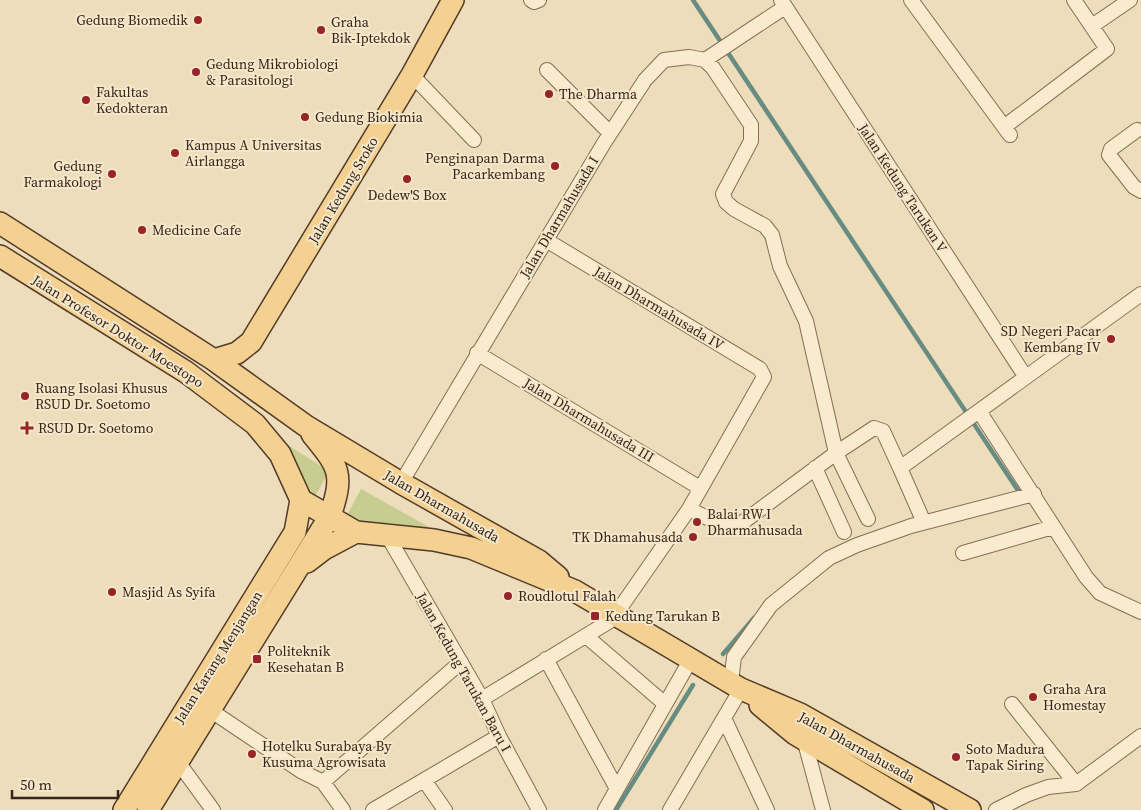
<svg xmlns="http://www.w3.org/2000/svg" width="1141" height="810" viewBox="0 0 1141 810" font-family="'Source Serif 4',serif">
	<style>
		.green { fill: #c7cc8f }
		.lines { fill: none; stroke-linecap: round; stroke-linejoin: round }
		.stream { stroke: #678c81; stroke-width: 4.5 }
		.minor-casing { stroke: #856d55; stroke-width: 16 }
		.primary-casing { stroke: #523b2a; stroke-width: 24 }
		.minor { stroke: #f9ebce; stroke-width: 14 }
		.primary { stroke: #f4d190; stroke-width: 21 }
		.poi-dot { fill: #962429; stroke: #f6e7ca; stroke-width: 2 }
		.labels { text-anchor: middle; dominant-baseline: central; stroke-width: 4; stroke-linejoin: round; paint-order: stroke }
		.poi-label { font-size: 14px; fill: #34261a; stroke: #f6e7ca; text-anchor: start }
		.street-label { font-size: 14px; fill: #34261a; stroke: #f6e7ca }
	</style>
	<rect width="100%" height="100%" fill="#edb"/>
	<path class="green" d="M 286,444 L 329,471 L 312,502 Z
		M 361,489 L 434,530 L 390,523 L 356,528 L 344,521 Z"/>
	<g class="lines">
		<path class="stream" d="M 693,0 L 1021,495
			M 723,654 L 754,618
			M 616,810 L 693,685"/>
		<defs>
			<path id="minor" d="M 531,0 L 534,2 L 539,0
				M 781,0 L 1025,376
				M 911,0 L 1010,135
				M 1092,26 L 1130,0
				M 705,60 L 785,7
				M 547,70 L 610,133
				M 412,75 L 474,140
				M 1004,127 L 1107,49 L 1074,0
				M 1137,130 L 1111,149 L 1109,155 L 1134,187 L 1141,191
				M 477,353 L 700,488
				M 979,411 L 1086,577 L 1100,593 L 1141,612
				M 815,468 L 844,532
				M 900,468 L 922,518
				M 401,483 L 604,143 L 645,80 L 664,60 L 689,57 L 705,60 L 713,68 L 751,125 L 751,141 L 723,194 L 726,202 L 734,209 L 765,226 L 772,235 L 780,266 L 806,321 L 836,453 L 868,519
				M 689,509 L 726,527 L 735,528 L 836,453 L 874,428 L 883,431 L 900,468 L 1141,294
				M 387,535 L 482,699 L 499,736 L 539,810
				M 963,553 L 1053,527
				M 586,636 L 665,704
				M 546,659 L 617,789
				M 731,682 L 734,657 L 771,605 L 829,558 L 857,545 L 911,526 L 1034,494
				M 482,699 L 610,621 L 616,614 L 689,509 L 764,377 L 760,369 L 546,240
				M 1012,704 L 1076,784
				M 210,710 L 301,771 L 323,782 L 343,810
				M 724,718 L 767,810
				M 804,739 L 823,810
				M 178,762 L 213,810
				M 424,780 L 445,810
				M 323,782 L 461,662
				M 373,810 L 499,736
				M 605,810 L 691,659
				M 670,810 L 741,689
				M 996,810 L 1026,795 L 1048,787 L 1076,784 L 1141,736"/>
			<path id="primary" d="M 0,223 L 214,360 L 306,426 L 401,483 L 539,561 L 558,577
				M 0,256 L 186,372 L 255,424 L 280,454 L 301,500 L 356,532 L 434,540 L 471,548 L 575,591 L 741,689 L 800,714 L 970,810
				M 214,360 L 237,353 L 251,342 L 412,75 L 453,0
				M 307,562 L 324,549 L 356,532
				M 760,705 L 795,734 L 923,810
				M 124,810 L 295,532 L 301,500
				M 148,810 L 330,516 C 344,474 340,468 312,434"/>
		</defs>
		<use href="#minor" class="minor-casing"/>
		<use href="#primary" class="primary-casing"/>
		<use href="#minor" class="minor"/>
		<use href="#primary" class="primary"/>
	</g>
	<g class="poi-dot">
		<circle cx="198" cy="20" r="5"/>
		<circle cx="321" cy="30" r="5"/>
		<circle cx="196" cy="72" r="5"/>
		<circle cx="549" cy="94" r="5"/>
		<circle cx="86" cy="100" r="5"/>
		<circle cx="305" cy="117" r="5"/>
		<circle cx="175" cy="153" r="5"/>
		<circle cx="555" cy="166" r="5"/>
		<circle cx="112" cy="174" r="5"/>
		<circle cx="407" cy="179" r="5"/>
		<circle cx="142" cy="230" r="5"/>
		<circle cx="1111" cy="339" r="5"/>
		<circle cx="25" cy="396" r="5"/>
		<path d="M24.5 420.5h5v5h5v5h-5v5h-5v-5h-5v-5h5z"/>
		<circle cx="697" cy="522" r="5"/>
		<circle cx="693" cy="537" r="5"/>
		<circle cx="112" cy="592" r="5"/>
		<circle cx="508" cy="596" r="5"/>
		<rect x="590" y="611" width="10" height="10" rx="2.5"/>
		<rect x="252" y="654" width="10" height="10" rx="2.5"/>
		<circle cx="1033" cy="697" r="5"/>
		<circle cx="252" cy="754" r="5"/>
		<circle cx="956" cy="757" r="5"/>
	</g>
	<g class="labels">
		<g class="poi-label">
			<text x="188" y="20" text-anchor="end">Gedung Biomedik</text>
			<text x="331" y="22">Graha<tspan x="331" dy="16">Bik-Iptekdok</tspan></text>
			<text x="206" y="64">Gedung Mikrobiologi<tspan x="206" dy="16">&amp; Parasitologi</tspan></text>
			<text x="96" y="92">Fakultas<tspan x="96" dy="16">Kedokteran</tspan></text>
			<text x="559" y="94">The Dharma</text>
			<text x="315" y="117">Gedung Biokimia</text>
			<text x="185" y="145">Kampus A Universitas<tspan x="185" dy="16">Airlangga</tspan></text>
			<text x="545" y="158" text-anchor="end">Penginapan Darma<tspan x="545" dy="16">Pacarkembang</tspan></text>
			<text x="102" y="166" text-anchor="end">Gedung<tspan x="102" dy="16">Farmakologi</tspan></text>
			<text x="407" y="195" text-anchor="middle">Dedew'S Box</text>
			<text x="152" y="230">Medicine Cafe</text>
			<text x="1101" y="331" text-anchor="end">SD Negeri Pacar<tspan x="1101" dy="16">Kembang IV</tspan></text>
			<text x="35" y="388">Ruang Isolasi Khusus<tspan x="35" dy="16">RSUD Dr. Soetomo</tspan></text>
			<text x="38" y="428">RSUD Dr. Soetomo</text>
			<text x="707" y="514">Balai RW I<tspan x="707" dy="16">Dharmahusada</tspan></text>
			<text x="683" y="537" text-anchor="end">TK Dhamahusada</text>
			<text x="122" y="592">Masjid As Syifa</text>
			<text x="518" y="596">Roudlotul Falah</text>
			<text x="605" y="616">Kedung Tarukan B</text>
			<text x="267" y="651">Politeknik<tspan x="267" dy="16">Kesehatan B</tspan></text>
			<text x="1043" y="689">Graha Ara<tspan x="1043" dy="16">Homestay</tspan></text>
			<text x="262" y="746">Hotelku Surabaya By<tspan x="262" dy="16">Kusuma Agrowisata</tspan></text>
			<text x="966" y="749">Soto Madura<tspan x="966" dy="16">Tapak Siring</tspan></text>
		</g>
		<g class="street-label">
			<text transform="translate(903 188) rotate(57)">Jalan Kedung Tarukan V</text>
			<text transform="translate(343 190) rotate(-59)">Jalan Kedung Sroko</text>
			<text transform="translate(559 217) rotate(-59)">Jalan Dharmahusada I</text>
			<text transform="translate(659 308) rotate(31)">Jalan Dharmahusada IV</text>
			<text transform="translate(118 331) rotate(32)">Jalan Profesor Doktor Moestopo</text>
			<text transform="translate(589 420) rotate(31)">Jalan Dharmahusada III</text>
			<text transform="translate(442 506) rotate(30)">Jalan Dharmahusada</text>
			<text transform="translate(218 657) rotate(-58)">Jalan Karang Menjangan</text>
			<text transform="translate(464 672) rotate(61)">Jalan Kedung Tarukan Baru I</text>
			<text transform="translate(857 747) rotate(29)">Jalan Dharmahusada</text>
		</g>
	</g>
	<path d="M12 790v8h106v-8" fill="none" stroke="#34261a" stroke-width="2.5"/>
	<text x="20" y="790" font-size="15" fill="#34261a" stroke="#f6e7ca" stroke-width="4" paint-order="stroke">50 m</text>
</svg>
